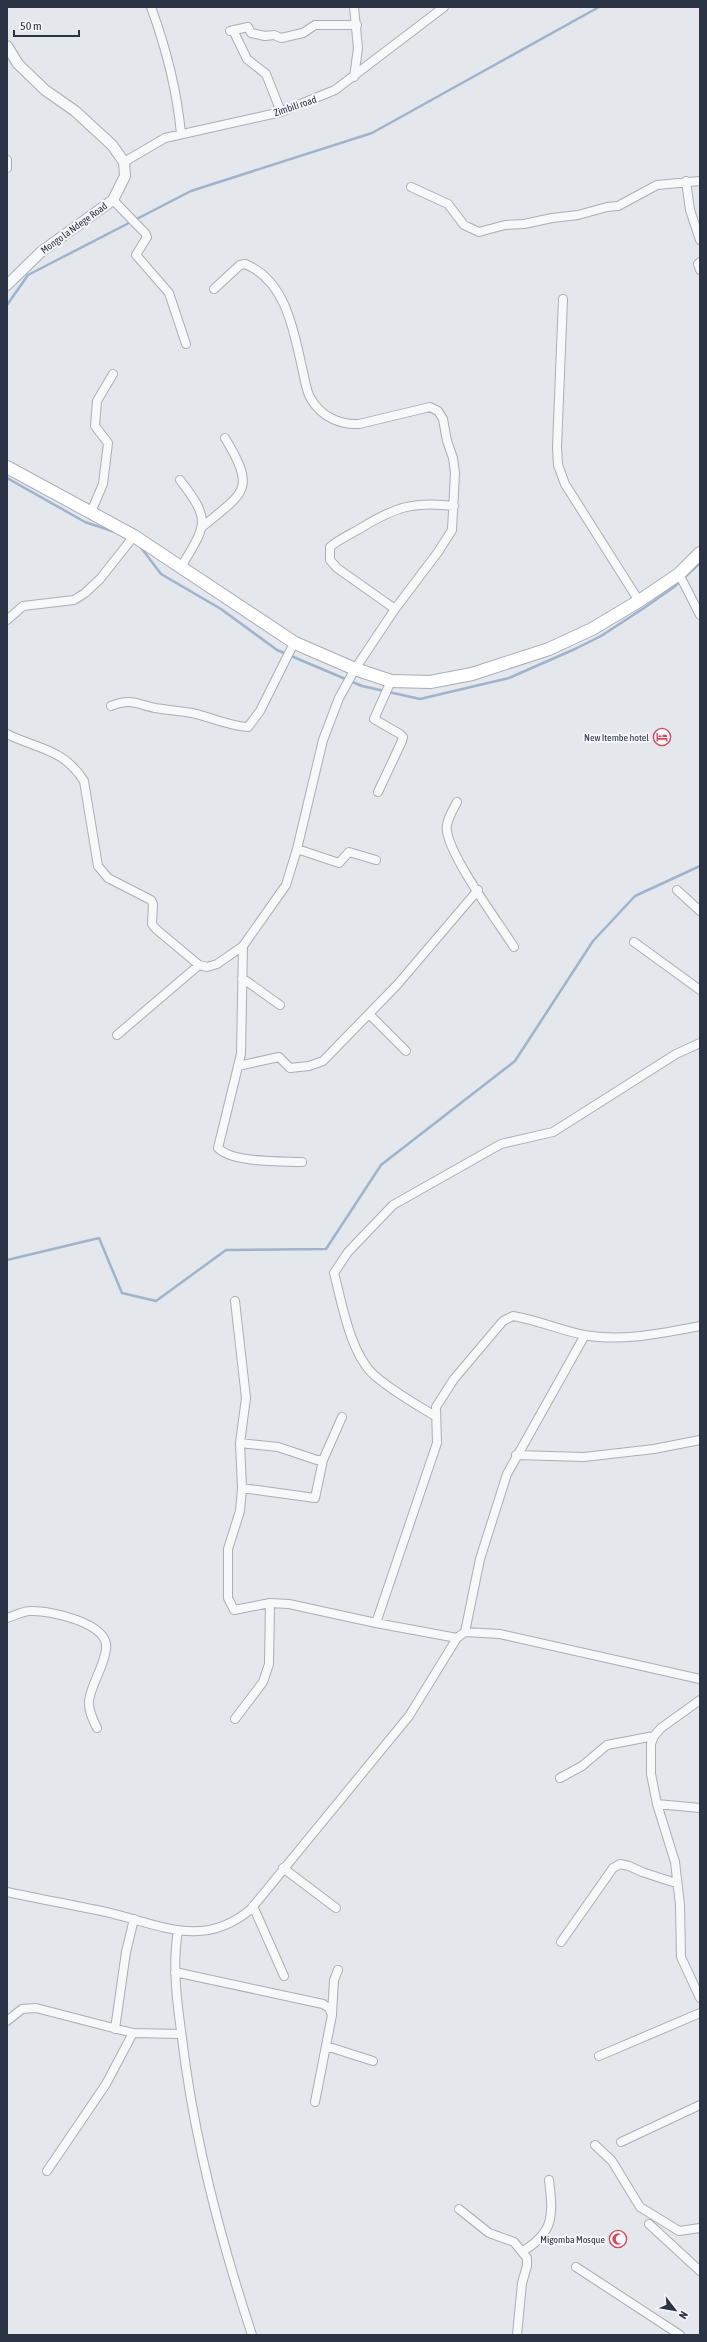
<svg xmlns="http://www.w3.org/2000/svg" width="707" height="2342" viewBox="0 0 707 2342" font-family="'Asap Condensed',sans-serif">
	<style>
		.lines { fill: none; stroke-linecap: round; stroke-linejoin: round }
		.stream { stroke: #9fb4cc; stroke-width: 2.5 }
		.minor-casing { stroke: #a9aeb7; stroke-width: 10 }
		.tertiary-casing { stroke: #a9aeb7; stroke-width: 12 }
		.secondary-casing { stroke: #a9aeb7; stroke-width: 14 }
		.minor { stroke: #f7f8fa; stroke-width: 8 }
		.tertiary { stroke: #f7f8fa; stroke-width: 10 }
		.secondary { stroke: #fff; stroke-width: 12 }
		.labels { text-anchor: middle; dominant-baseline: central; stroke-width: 4; stroke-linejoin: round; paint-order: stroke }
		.street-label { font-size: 10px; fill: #2b3445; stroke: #f4f6f9 }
		.poi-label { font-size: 10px; fill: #2b3445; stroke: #f4f6f9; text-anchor: end }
	</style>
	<rect width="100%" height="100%" fill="#e4e7ec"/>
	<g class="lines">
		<path class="stream" d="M 7,305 L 28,275 L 191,191 L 372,133 L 599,7
			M 7,478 L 85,522 L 112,531
			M 139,545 L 161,574 L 221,609 L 277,650 L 362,686 L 420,699 L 509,678 L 575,649 L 601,636 L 644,608 L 674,587 L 700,563
			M 7,1260 L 99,1238 L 122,1293 L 156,1301 L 226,1250 L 326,1249 L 381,1165 L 515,1061 L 593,941 L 635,896 L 700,866"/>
		<defs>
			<path id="minor" d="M 151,7 C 166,48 177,90 181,134
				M 354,7 L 358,48 L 354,77
				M 233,30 L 247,59 L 266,74 L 281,112
				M 230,31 L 248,27 L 251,33 L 265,36 L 274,35 L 281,38 L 303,33 L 315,25 L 357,25
				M 7,160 L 7,168
				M 124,162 L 165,138 L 281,112 L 335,90 L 444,7
				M 686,181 L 690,210 L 700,240
				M 411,187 L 448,204 L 464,225 L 479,232 L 505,225 L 524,224 L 552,218 L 578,215 L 607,207 L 618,206 L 657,185 L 700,181
				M 113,200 L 145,233 L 147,237 L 136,255 L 169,293 L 186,344
				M 700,262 L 698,264 L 700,270
				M 563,299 L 557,447 L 558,465 L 565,484 L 639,601
				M 180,480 C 212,521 206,525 181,567
				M 91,512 L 103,484 L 108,443 L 95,426 L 97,401 L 113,374
				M 202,527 C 244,492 257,491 225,438
				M 679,574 L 700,615
				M 395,609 L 337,568 L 330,560 L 330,547 C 339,539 351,534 361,528 C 395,507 414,501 454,506
				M 7,620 L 23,606 L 74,600 L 85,593 L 100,579 L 134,536
				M 111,706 C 131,698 136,704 155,708 C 167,710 180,711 192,713 C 211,717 229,726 248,727 L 260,711 L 294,643
				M 7,734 C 37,749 63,748 84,781 L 98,866 L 108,878 L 151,900 L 153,904 L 152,924 L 156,929 L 199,965 L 207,967 L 217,964 L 243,946 L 286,885 L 297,849 L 323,740 L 339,698 L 355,669 L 395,609 L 438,552 L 452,530 L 455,473 L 453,458 L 447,441 L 443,419 L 438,411 L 430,407 L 359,424 C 339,425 321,416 311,399 C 306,391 305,380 303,372 C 294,333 287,281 245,264 L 240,265 L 214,289
				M 378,792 L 402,741 L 403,737 L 400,734 L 374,719 L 391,681
				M 457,802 C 453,810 445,822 447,831 C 450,857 498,922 514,947
				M 297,849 L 339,863 L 349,852 L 376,860
				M 677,890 L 700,911
				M 634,942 L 700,990
				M 243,946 L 241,1054 L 218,1148 C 233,1163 280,1161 302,1162
				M 242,978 L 280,1005
				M 370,1015 L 406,1051
				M 117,1035 L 199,965
				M 238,1066 L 279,1057 L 290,1068 L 309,1066 L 323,1061 L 397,985 L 478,890
				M 235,1301 L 246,1398 L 240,1443 L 242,1488 L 240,1511 L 228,1549 L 228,1598 L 234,1610 L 270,1603 L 289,1604 L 376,1623 L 457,1638
				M 435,1416 C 414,1403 392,1391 374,1375 C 350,1353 342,1303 334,1273 L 348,1252 L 393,1205 L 501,1144 L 553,1132 L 676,1054 L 700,1043
				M 240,1443 L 278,1447 L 317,1460 L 323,1460 L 342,1417
				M 516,1455 L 584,1457 L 654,1449 L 700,1440
				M 242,1488 L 315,1498 L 323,1460
				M 7,1618 C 14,1616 23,1611 30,1611 C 49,1610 110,1623 106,1649 C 104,1667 91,1684 89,1701 C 88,1710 93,1720 97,1728
				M 376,1623 L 437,1443 L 436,1407 L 454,1379 L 503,1321 L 513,1316 C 537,1320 560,1330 584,1335 C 622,1342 663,1333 700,1326
				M 465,1632 L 500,1634 L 700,1679
				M 700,1700 L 661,1728 L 654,1736 L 651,1744 L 651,1774 L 657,1804 L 675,1862 L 680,1905 L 681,1957 L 700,1998
				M 235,1719 L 263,1682 L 269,1664 L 270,1603
				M 560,1778 L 582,1766 L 607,1745 L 654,1736
				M 657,1804 L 700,1808
				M 283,1868 L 336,1908
				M 7,1892 C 40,1899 73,1905 106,1912 C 159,1924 203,1950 251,1909 L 409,1716 L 457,1638 L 465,1632 L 480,1559 L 507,1474 L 585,1335
				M 253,1906 L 284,1976
				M 178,1930 C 172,1967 177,2002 182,2038 C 194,2140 220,2238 252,2335
				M 561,1942 L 613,1868 L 620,1864 L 629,1866 L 642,1872 L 676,1883
				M 175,1972 L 323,2004 L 329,2008 L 332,2015 L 315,2102
				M 332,2014 L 334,1980 L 338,1970
				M 7,2021 L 22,2009 L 36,2008 L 133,2033 L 181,2034
				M 115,2029 L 126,1952 L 134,1919
				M 326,2046 L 373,2061
				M 599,2056 L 700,2013
				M 621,2142 L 700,2105
				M 595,2145 L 612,2161 L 640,2207 L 679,2231 L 700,2228
				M 47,2171 L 106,2084 L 133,2033
				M 459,2209 L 489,2233 L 514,2242 L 527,2258 L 527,2266 L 522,2283 L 517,2335
				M 649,2224 L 700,2271
				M 523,2251 C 555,2232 553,2214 549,2180
				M 576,2267 L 680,2335"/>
			<path id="tertiary" d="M 7,46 L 18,64 L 45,90 L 75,111 L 112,145 L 124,162 L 125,176 L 113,200 L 42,251 L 7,285"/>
			<path id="secondary" d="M 7,467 L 134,536 L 295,643 L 355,669 L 391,681 L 430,682 L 472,674 L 549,649 L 592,629 L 639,601 L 679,574 L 700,553"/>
		</defs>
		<use href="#minor" class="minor-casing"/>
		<use href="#tertiary" class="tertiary-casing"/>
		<use href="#secondary" class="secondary-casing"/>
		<use href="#minor" class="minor"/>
		<use href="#tertiary" class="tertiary"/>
		<use href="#secondary" class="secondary"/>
	</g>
	<defs>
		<symbol id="hotel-ring" viewBox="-11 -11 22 22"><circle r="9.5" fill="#f4f6f9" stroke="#d1495b" stroke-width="1.5"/><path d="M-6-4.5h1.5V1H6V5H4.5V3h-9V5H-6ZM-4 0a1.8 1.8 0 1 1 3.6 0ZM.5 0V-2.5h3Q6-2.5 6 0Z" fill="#d1495b"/></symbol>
		<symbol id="mosque-ring" viewBox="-11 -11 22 22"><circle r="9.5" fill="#f4f6f9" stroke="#d1495b" stroke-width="1.5"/><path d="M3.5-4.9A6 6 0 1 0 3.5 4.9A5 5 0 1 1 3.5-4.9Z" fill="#d1495b"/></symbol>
	</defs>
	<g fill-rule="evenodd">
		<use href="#hotel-ring" x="652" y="727" width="20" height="20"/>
		<use href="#mosque-ring" x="608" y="2229" width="20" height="20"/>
	</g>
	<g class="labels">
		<g class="street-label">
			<text transform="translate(295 106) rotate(-19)">Zimbili road</text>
			<text transform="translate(74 228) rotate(-36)">Mongo la Ndege Road</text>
		</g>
		<g class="poi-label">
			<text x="649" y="737">New Itembe hotel</text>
			<text x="605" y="2239">Migomba Mosque</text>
		</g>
	</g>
	<rect width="707" height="2342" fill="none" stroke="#2b3445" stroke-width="16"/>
	<g transform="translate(675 2310) rotate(121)" stroke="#f4f6f9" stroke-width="3" paint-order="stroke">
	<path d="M0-3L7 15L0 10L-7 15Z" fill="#2b3445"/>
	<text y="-6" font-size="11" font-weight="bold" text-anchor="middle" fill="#2b3445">N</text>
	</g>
	<path d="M14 30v6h65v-6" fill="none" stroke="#2b3445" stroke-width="2"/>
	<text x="20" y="30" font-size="12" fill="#2b3445" stroke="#f4f6f9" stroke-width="3" paint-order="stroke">50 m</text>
</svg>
